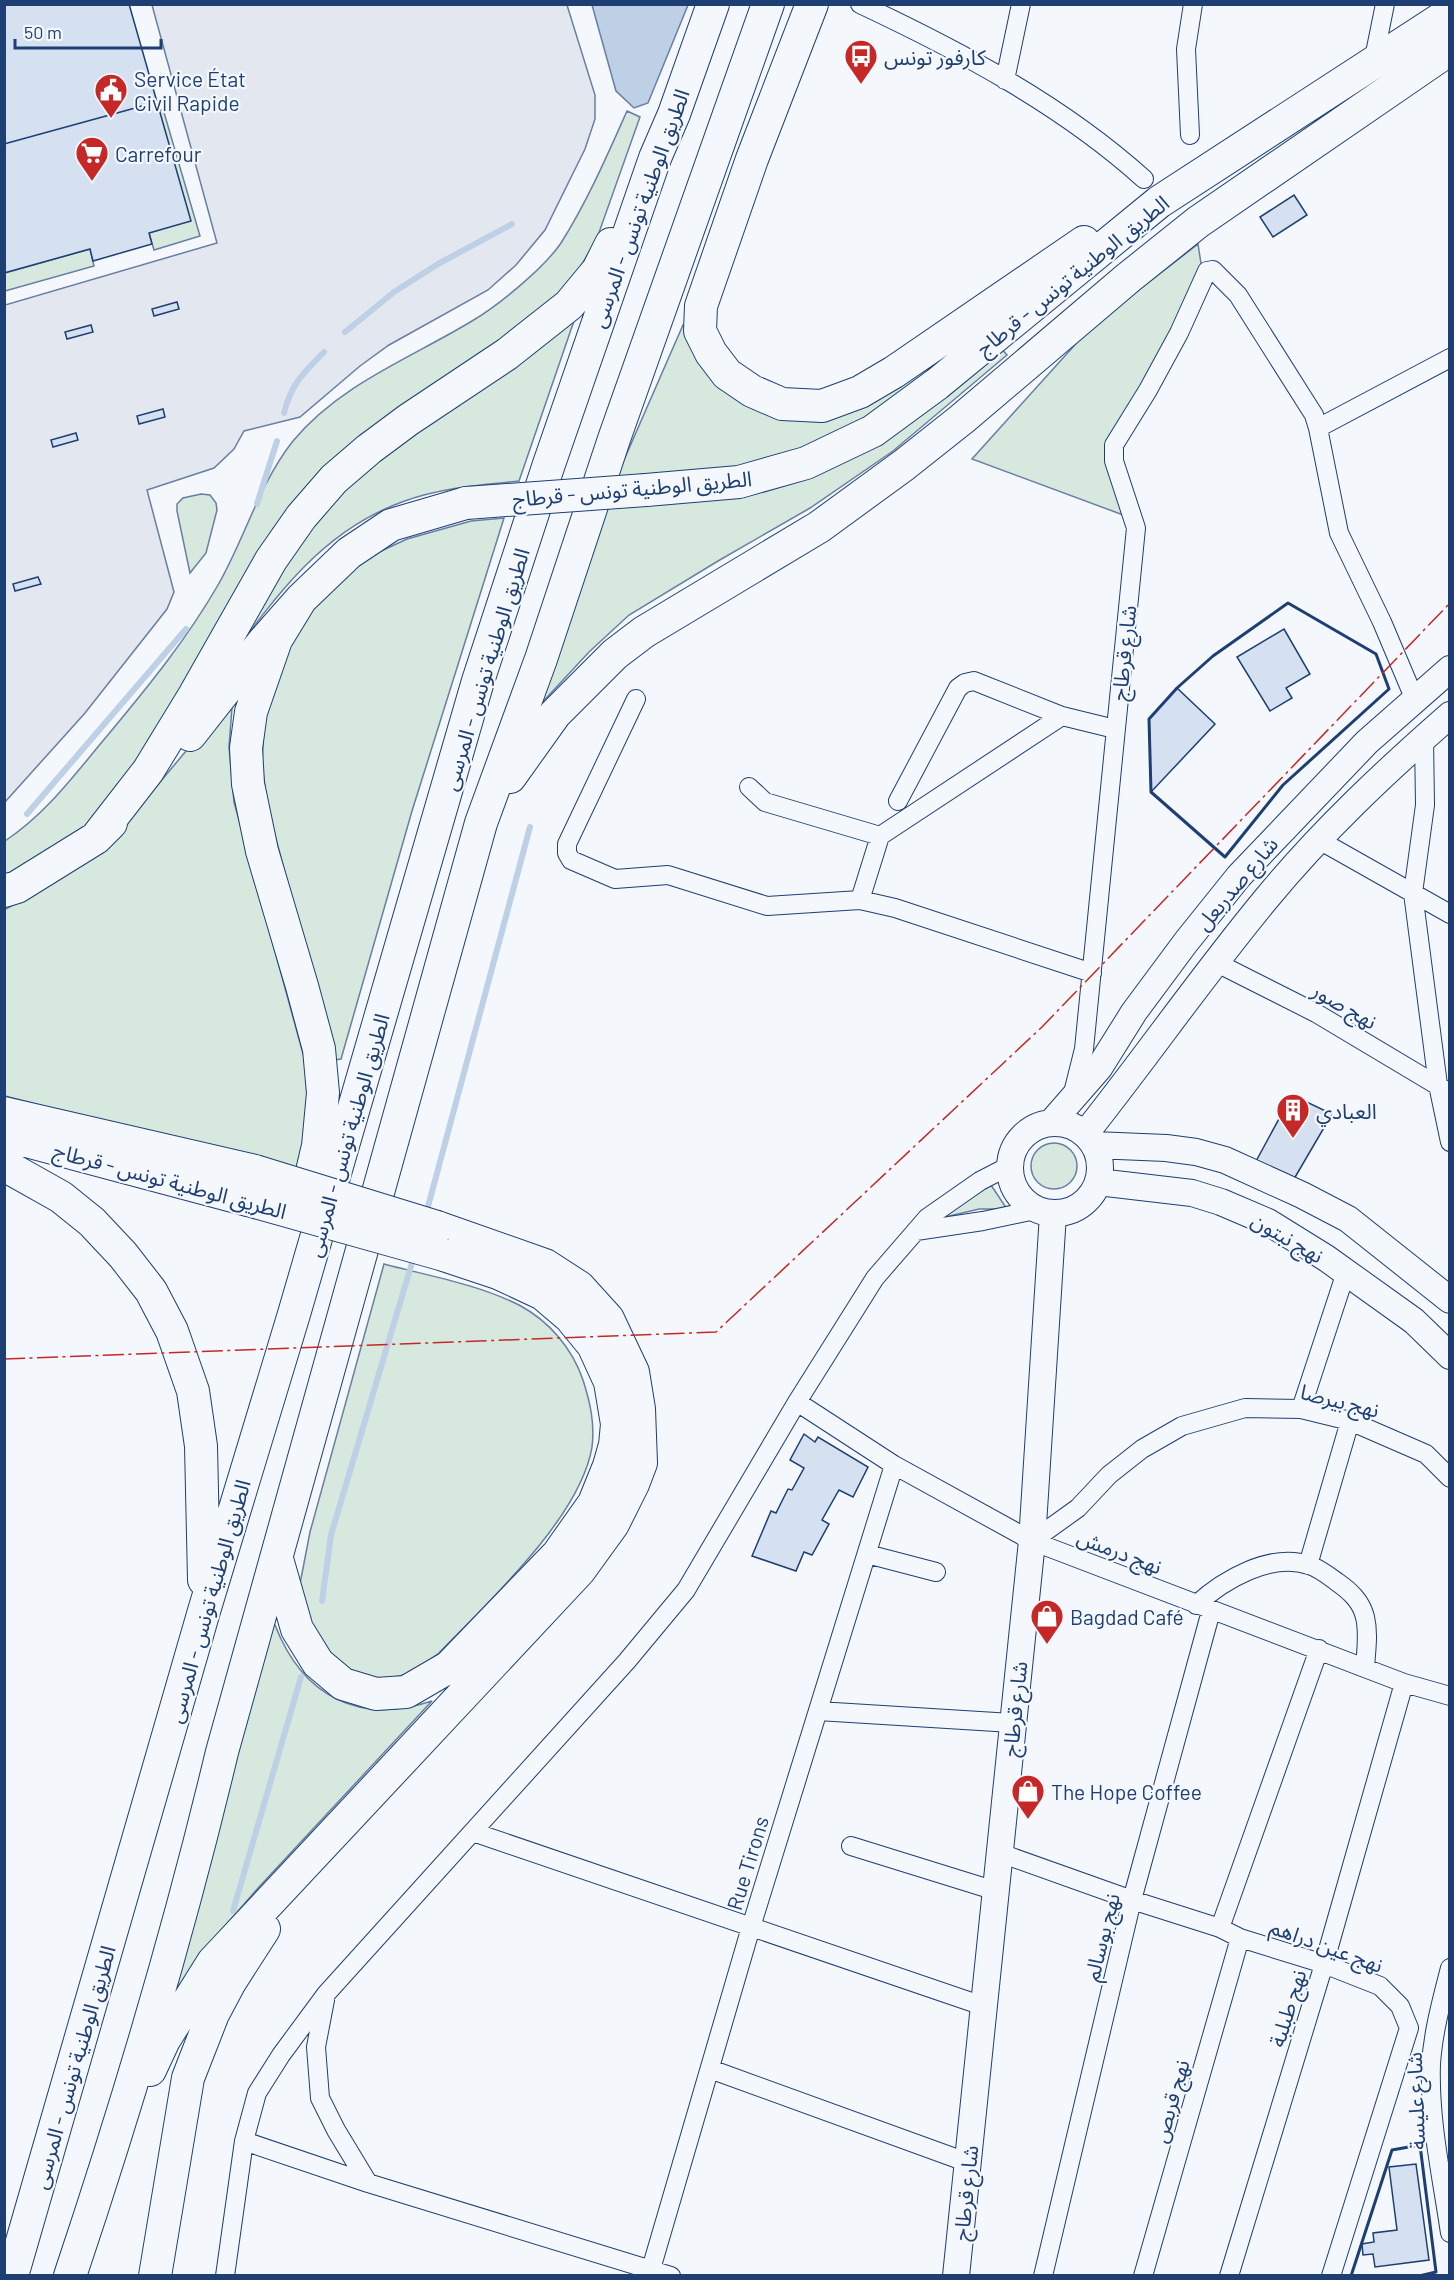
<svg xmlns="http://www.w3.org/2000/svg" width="1454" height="2280" viewBox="0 0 1454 2280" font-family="Barlow,'Noto Sans Arabic',sans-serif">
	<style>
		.green { fill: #d7e8df; stroke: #687fa3; stroke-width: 1.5 }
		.parking { fill: #e3e8f0; stroke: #687fa3; stroke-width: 1.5 }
		.water { fill: #bed0e5; stroke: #687fa3; stroke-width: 1.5 }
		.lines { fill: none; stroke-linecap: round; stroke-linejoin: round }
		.stream { stroke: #bed0e5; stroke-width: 6 }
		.building { fill: #d5e0f0; stroke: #1d3f73; stroke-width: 1.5 }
		.street-casing { stroke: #1d3f73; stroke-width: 20 }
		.secondary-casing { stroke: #1d3f73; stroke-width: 28 }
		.highway-casing { stroke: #1d3f73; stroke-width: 34 }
		.street { stroke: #f4f7fb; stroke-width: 18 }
		.secondary { stroke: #f4f7fb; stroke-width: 26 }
		.highway { stroke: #f4f7fb; stroke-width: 32 }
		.highway-bridge-casing { stroke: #1d3f73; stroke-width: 34; stroke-linecap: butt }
		.highway-bridge { stroke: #f4f7fb; stroke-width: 32 }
		.wall { stroke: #1d3f73; stroke-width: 3 }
		.power { stroke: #c62828; stroke-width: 1.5; stroke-dasharray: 21 4.5 3 4.5; stroke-linecap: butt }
		.labels { text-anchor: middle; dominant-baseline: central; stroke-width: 4.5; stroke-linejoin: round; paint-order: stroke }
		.poi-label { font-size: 21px; fill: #1d3f73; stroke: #f4f7fb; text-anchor: start }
		.street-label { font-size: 21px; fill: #1d3f73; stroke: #f4f7fb }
	</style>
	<rect width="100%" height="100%" fill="#f4f7fb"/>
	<path class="green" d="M 163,109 L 200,236 L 154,250 L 149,233 L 190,220 L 158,111 Z
		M 627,111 L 640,117 L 596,241 L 563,295 L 333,471 L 142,763 L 91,823 L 5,877 L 5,841 C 48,812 74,775 107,736 C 147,688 187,639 218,585 C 245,538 259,484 293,441 C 340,384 411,358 472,321 C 499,305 544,268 561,243 C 587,202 607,156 627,111 Z
		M 1198,244 L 1204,283 L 1116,438 L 1126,516 L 972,459 L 1091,327 Z
		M 90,249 L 94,266 L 5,291 L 5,273 Z
		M 576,315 L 519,481 C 479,485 439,488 402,502 C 314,534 267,609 214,681 L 325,500 Z
		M 683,325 L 688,327 L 780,413 L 981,326 L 1007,355 L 893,451 L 810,508 L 718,561 L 629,615 L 589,652 L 538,707 L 617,476 Z
		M 201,494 L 210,495 L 216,503 L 217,510 L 206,553 L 190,573 L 177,511 L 177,504 L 183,498 Z
		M 504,518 L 412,811 L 341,1059 L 335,1060 L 268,809 L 262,764 L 264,728 L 269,701 L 287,647 L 314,607 L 355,567 L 379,552 L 407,539 L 471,521 Z
		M 233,695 L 229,747 L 234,802 L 305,1061 L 309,1089 L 300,1173 L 5,1096 L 4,910 L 36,892 L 124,825 Z
		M1031 1166a23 23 0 1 1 46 0a23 23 0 1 1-46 0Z
		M 991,1185 L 1007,1209 L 979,1209 L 937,1219 Z
		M 384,1264 C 429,1276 477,1284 519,1305 C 549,1321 572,1348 583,1380 C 590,1402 595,1423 592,1447 C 580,1518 488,1602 439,1653 L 423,1665 L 404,1675 L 384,1679 L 370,1678 L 338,1666 L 314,1638 L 299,1589 L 310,1532 Z
		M 270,1623 L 275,1625 C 303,1697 359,1725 432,1701 L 259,1887 L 205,1949 L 176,1990 L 172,1992 Z"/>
	<path class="parking" d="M 152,5 L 567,5 L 595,95 L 595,119 L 585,149 L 545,230 L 516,265 L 488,290 L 389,345 L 360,366 L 300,417 L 244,431 L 234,449 L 214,468 L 147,490 L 174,592 L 167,609 L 85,713 L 5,802 L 5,305 L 217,243 Z"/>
	<path class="water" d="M 592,5 L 688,5 L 648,103 L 634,108 L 616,91 Z"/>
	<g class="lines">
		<path class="stream" d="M 345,332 L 394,292 L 438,264 L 512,224
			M 284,413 C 292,382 303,374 324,352
			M 257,504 L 277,441
			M 27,814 L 186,629
			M 426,1214 L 530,827
			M 322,1601 L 331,1535 L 414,1256
			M 233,1911 L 301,1677"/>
	</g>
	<path class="building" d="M 4,4 L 129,4 L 157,102 L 4,144 Z
		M 157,102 L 191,221 L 149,233 L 152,244 L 93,261 L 90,249 L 4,273 L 4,144 Z
		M 1294,195 L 1307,215 L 1273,237 L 1260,217 Z
		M 177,302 L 179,309 L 154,316 L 152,309 Z
		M 91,325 L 93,332 L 67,339 L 65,332 Z
		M 163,409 L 165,417 L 139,424 L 137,416 Z
		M 76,433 L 78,440 L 53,447 L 51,440 Z
		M 38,577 L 41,584 L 15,591 L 13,584 Z
		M 1284,629 L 1310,674 L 1286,688 L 1292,698 L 1270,711 L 1237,657 Z
		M 1177,688 L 1215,724 L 1151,792 L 1149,719 Z
		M 1292,1095 L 1332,1114 L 1294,1179 L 1255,1163 Z
		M 804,1434 L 815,1442 L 818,1437 L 868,1467 L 853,1497 L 839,1490 L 822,1520 L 829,1524 L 812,1555 L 804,1552 L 796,1571 L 752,1556 L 771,1511 L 776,1513 L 788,1489 L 792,1490 L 804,1468 L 790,1460 Z
		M 1416,2164 L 1429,2260 L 1375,2267 L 1373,2254 L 1363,2255 L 1362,2244 L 1374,2242 L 1373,2233 L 1397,2230 L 1389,2167 Z"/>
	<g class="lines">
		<defs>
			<path id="street" d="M 860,4 C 960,51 1062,105 1144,179
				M 1373,63 L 1385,4
				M 1005,80 L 1021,4
				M 1190,135 L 1186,49 L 1193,4
				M 1318,428 L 1339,533 L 1382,622 L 1415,700
				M 636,699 L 567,844 L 567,853 L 571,860 L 615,879 L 668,875 L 767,906 L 860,900 L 895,908 L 1092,973
				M 1424,738 L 1425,805 L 1413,893 L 1438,1085 L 1450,1142
				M 749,787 L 765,802 L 880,836
				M 898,801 L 958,688 L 965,683 L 974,681 L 1062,716 L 1115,729
				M 1319,840 L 1450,914
				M 860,900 L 880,836 L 1062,716
				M 1215,962 L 1316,1013 L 1445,1090
				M 1072,1097 L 1084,1049 L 1136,528 L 1114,461 L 1114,445 L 1148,390 L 1179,333 L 1207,271 L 1213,270 L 1238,295 L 1314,415 L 1318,428 L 1450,358
				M 916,1231 L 983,1221 L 1035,1210
				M 797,1402 L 894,1465 L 1032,1541 L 1404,1683 L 1450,1696
				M 1301,1409 L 1346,1272
				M 1032,1541 L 1078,1508 L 1109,1475 L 1142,1449 L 1182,1426 L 1245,1408 L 1301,1409 L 1350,1421 L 1426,1454 L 1450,1478
				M 867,1554 L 936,1572
				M 1308,1565 L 1350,1421
				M 1196,1605 C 1223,1580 1271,1552 1309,1565 C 1319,1568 1329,1576 1337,1582 C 1350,1591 1361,1601 1365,1617 C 1369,1634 1366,1651 1365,1668
				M 818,1711 L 1012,1723
				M 473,1832 L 986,2007
				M 851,1846 L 996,1891
				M 1000,1853 L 1132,1900 L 1220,1928 L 1240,1938 L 1324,1964 L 1380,1986 L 1400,2006 L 1409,2028 L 1331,2276
				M 1220,1928 L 1319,1649
				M 1450,1968 C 1442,1999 1433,2032 1431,2064 C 1429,2120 1442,2178 1450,2233
				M 325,2000 L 316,2047 L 320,2098 L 336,2130 L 368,2183
				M 710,2069 L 969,2163
				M 244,2141 L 368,2183 L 671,2276
				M 225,2276 L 244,2141 L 257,2093 L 281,2055 L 326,1994 L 627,1661 L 686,1590 L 797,1402 L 875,1278 L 927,1218 L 980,1181 L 1009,1166
				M 649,2276 L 751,1927 L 894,1465
				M 1043,2276 L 1132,1900 L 1211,1611
				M 1143,2276 L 1240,1938
				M 1229,2276 L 1324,1964 L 1404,1683"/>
			<path id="secondary" d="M1010 1168a45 45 0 1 1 90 0a45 45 0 1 1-90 0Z
				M 1051,1123 L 1099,1068 L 1134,1012 L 1186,942 L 1239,876 L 1367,742 L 1450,669
				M 1085,1134 C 1147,1056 1203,975 1266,899 C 1321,832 1385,772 1450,715
				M 1094,1145 L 1166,1148 L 1196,1152 L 1225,1160 L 1302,1195 L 1348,1219 L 1450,1300
				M 1098,1182 L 1192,1193 L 1221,1202 L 1268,1222 L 1326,1258 L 1414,1321 L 1450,1356
				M 956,2276 L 1032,1541 L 1053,1214"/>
			<path id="highway" d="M 812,4 L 752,159 L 701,306 L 700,331 L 711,353 L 727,374 L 752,391 L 782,404 L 822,406 L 860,392 L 894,372 L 1084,242
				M 646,490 L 739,482 L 806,463 L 873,431 L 937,384 L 1159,202 L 1450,13
				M 301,599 L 276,640 L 251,712 L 246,748 L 248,784 L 262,851 L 302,986 L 319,1049 L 323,1093 L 318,1146 L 302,1214
				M 190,735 L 264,641 L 301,599 L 349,553 L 391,525 L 466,503
				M 510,777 L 555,714 L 615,654 L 644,632 L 819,527 L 904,465 L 962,419 L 1128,278 L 1198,222 L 1450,49
				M 96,838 L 148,771 L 195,694 L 271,560 L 301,517 L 334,479 L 369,449 L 408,420 L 507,354 L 569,305 L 598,270 L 611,244
				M 4,891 L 17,887 L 96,838 L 111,823
				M 4,1113 L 255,1171
				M 4,1135 L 248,1200
				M 4,1165 L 61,1197 L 92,1222 L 123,1255 L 151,1291 L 172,1331 L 193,1391 L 201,1446 L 204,1580
				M 277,1559 L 297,1629 L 318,1663 L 343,1684 L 376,1694 L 406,1692 L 449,1667 L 558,1554 L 594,1503 L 609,1466 L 615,1445 L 617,1424 L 610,1382 L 593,1345 L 570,1317 L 543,1294 L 498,1273 L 444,1255
				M 150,2070 L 164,2040 L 213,1962 L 579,1571 L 613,1524 L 633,1484 L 641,1463 L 639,1409 L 633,1372 L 608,1319 L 579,1287 L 545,1265 L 437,1227
				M 12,2276 L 204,1611 L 294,1314 L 478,681 L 548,467 L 655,158 L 674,114 L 713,4
				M 70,2276 C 128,2103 180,1928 222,1752 L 481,823 L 541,659 L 614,439 L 768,4
				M 155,2276 L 188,2078 L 213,2014 L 230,1982 L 264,1929"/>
		</defs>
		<use href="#street" class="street-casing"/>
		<use href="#secondary" class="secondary-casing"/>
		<use href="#highway" class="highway-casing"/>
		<use href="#street" class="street"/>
		<use href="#secondary" class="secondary"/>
		<use href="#highway" class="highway"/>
		<defs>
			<path id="highway-bridge" d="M 466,503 L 646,490
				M 255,1171 L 437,1227
				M 248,1200 L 444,1255"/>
		</defs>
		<use href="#highway-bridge" class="highway-bridge-casing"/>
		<use href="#highway-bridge" class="highway-bridge"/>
		<path class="wall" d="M 1288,603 L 1376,654 L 1389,689 L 1283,785 L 1225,857 L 1151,792 L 1149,719 L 1177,688 L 1213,656 Z
			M 1351,2276 L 1392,2150 L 1420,2145 L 1436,2272 L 1419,2276"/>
		<path class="power" d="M 4,1359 L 716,1332 L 1042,1027 L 1450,603"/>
	</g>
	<defs>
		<symbol id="bus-pin" viewBox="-11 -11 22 30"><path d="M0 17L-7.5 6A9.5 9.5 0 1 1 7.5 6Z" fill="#c62828" stroke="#f4f7fb"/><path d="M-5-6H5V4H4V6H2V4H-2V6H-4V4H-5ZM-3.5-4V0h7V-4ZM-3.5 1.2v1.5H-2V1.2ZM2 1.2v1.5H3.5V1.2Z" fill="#fff"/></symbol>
		<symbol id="civic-pin" viewBox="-11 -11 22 30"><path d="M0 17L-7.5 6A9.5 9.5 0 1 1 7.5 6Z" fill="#c62828" stroke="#f4f7fb"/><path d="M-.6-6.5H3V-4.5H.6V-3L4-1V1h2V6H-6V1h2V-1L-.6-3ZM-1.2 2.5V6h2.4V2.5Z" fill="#fff"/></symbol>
		<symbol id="supermarket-pin" viewBox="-11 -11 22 30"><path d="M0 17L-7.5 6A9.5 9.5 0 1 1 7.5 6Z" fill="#c62828" stroke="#f4f7fb"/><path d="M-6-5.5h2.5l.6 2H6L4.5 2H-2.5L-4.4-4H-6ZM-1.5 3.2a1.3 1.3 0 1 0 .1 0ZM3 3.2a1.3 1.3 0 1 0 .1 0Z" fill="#fff"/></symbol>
		<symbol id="building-pin" viewBox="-11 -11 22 30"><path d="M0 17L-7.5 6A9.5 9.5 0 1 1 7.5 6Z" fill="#c62828" stroke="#f4f7fb"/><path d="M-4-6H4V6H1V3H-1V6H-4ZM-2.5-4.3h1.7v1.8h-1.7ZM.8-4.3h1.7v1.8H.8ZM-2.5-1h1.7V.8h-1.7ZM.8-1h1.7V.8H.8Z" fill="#fff"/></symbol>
		<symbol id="shop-pin" viewBox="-11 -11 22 30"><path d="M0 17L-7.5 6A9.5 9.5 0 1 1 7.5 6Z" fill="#c62828" stroke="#f4f7fb"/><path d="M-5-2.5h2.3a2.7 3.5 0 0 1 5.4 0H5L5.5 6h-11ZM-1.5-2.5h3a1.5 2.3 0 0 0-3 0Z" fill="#fff"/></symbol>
	</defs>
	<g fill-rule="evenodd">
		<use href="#bus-pin" x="842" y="37" width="38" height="52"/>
		<use href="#civic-pin" x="92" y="71" width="38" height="52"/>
		<use href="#supermarket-pin" x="73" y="134" width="38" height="52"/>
		<use href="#building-pin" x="1274" y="1091" width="38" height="52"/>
		<use href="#shop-pin" x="1028" y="1597" width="38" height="52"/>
		<use href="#shop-pin" x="1009" y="1772" width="38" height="52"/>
	</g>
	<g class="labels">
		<g class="poi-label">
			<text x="884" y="56">كارفور تونس</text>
			<text x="134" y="78">Service État<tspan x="134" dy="24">Civil Rapide</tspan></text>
			<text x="115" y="153">Carrefour</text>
			<text x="1316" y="1110">العبادي</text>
			<text x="1070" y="1616">Bagdad Café</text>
			<text x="1051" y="1791">The Hope Coffee</text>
		</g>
		<g class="street-label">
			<text transform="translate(639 208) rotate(-70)">الطريق الوطنية تونس - المرسى</text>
			<text transform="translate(1072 275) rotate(-39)">الطريق الوطنية تونس - قرطاج</text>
			<text transform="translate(632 488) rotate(-5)">الطريق الوطنية تونس - قرطاج</text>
			<text transform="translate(1123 653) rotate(-84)">شارع قرطاج</text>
			<text transform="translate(485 669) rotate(-73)">الطريق الوطنية تونس - المرسى</text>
			<text transform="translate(1236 883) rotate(-50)">شارع صدربعل</text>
			<text transform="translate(1345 1005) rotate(30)">نهج صور</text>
			<text transform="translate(347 1135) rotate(-74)">الطريق الوطنية تونس - المرسى</text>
			<text transform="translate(170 1180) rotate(15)">الطريق الوطنية تونس - قرطاج</text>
			<text transform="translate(1288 1237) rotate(30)">نهج نبتون</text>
			<text transform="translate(1340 1400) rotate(14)">نهج بيرصا</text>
			<text transform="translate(1120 1551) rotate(21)">نهج درمش</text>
			<text transform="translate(208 1601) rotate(-74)">الطريق الوطنية تونس - المرسى</text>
			<text transform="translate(1014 1709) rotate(-84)">شارع قرطاج</text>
			<text transform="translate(747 1863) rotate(-73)">Rue Tirons</text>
			<text transform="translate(1101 1937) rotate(-76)">نهج بوسالم</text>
			<text transform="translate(1327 1945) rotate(20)">نهج عين دراهم</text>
			<text transform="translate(1287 2008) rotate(-73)">نهج طبلبة</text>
			<text transform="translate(73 2067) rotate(-74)">الطريق الوطنية تونس - المرسى</text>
			<text transform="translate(1170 2101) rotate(-74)">نهج قربص</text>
			<text transform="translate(1415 2101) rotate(-92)">شارع عليسة</text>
			<text transform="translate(965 2193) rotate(-84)">شارع قرطاج</text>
		</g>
	</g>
	<rect width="1454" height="2280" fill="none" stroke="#1d3f73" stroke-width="12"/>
	<path d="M15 39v9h146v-9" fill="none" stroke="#1d3f73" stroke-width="3"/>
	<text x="24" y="39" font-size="18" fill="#1d3f73" stroke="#f4f7fb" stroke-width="4.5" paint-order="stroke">50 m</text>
</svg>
